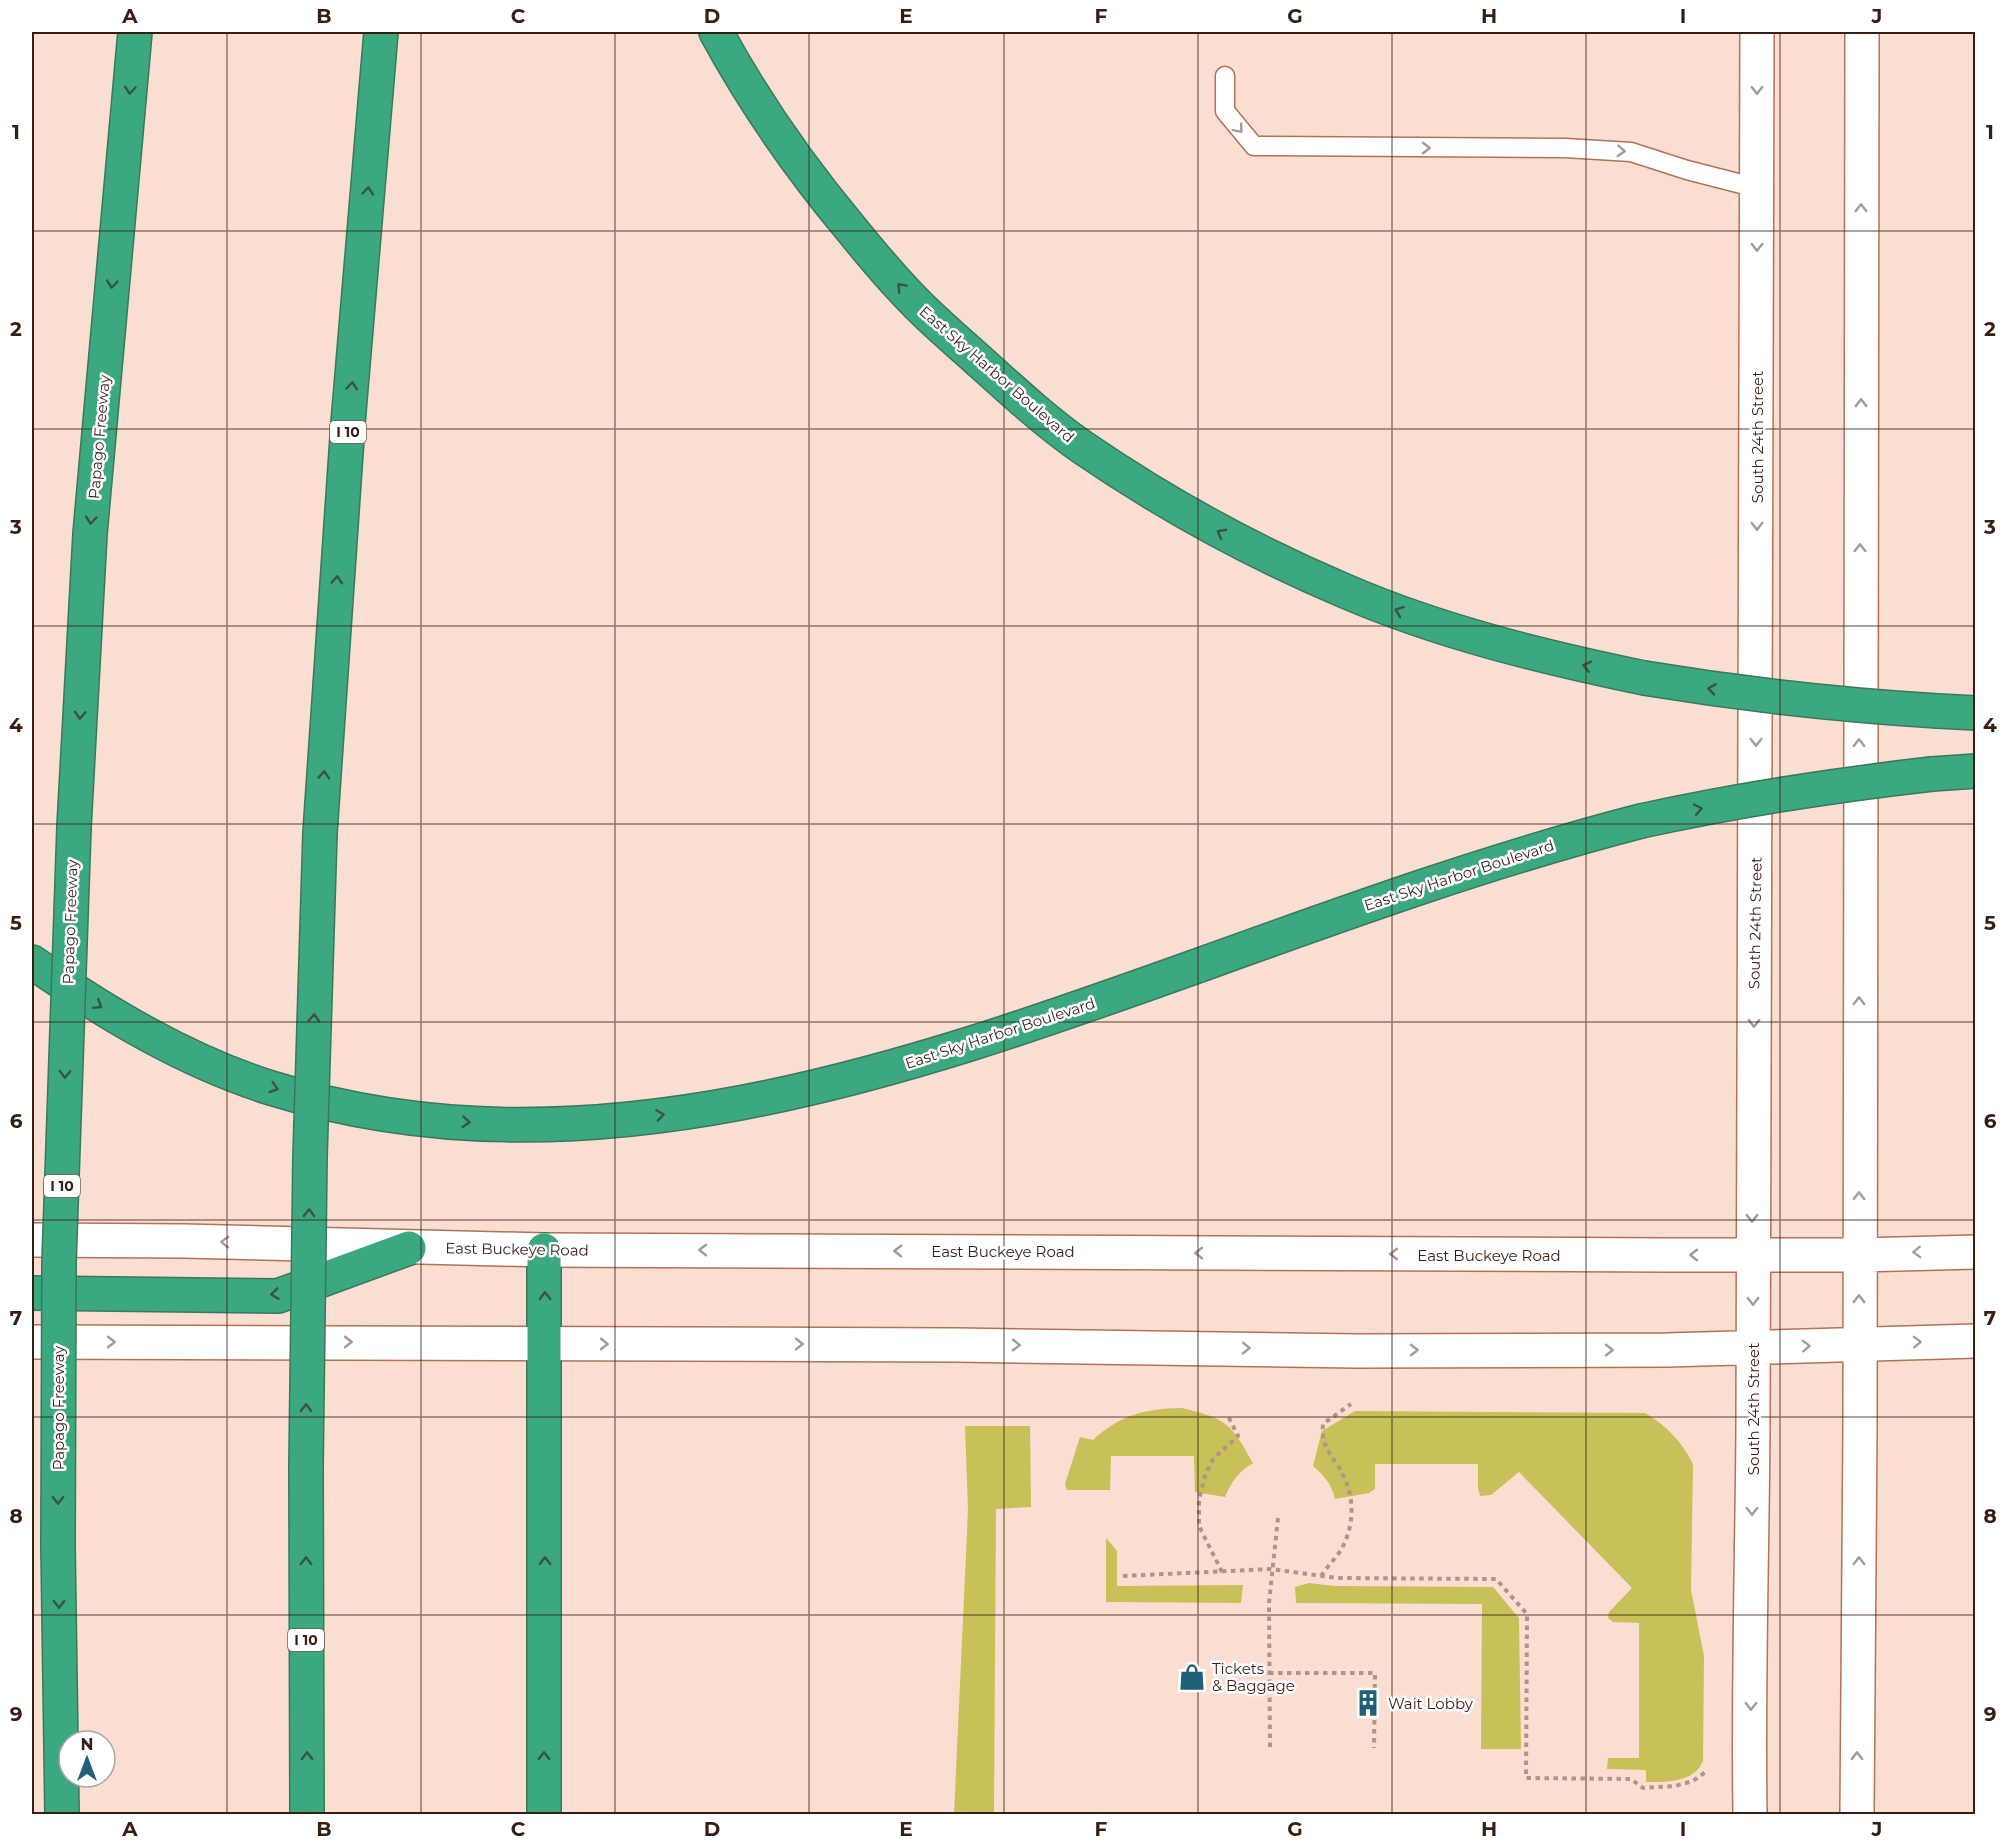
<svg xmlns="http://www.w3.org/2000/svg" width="2007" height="1846" viewBox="0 0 2007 1846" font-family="Montserrat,sans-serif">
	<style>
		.green { fill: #c8c058 }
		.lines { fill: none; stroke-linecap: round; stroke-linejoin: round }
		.service-casing { stroke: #b07358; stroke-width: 21 }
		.secondary-casing { stroke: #b07358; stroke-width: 36 }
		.motorway-casing { stroke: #3a785a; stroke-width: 36 }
		.path { stroke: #af9489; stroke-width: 4; stroke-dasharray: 4.5 4.5; stroke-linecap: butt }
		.service { stroke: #fff; stroke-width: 18 }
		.secondary { stroke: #fff; stroke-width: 33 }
		.motorway { stroke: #3ca880; stroke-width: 33 }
		.motorway-bridge-casing { stroke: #3a785a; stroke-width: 36; stroke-linecap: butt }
		.motorway-bridge { stroke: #3ca880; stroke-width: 33 }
		.oneway { stroke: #38553f }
		.oneway2 { stroke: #a59a95 }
		.grid { fill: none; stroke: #361e13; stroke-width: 1.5; stroke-opacity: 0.55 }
		.labels { text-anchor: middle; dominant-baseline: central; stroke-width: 5; stroke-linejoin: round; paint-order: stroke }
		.shield { fill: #fff; stroke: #72625a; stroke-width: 1.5 }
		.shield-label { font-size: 14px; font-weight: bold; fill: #361e13 }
		.street-label { font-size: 15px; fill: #361e13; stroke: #fff }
		.poi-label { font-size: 15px; fill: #361e13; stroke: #fff; text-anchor: start }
		.neatline { fill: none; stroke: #361e13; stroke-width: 2 }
		.grid-label { font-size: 20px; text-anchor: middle; font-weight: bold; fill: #361e13 }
	</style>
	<rect width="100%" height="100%" fill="#faded2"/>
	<path class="green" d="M 1182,1408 C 1227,1419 1231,1423 1253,1463 C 1239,1471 1231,1482 1225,1497 L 1195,1492 L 1194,1456 L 1111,1456 L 1110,1490 L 1067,1490 L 1065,1484 L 1080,1437 L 1093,1440 C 1121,1414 1145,1409 1182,1408 Z
		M 1355,1411 L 1645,1413 C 1666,1425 1682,1442 1693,1464 L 1691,1590 L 1704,1656 L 1703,1761 C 1694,1783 1666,1782 1646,1782 L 1646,1770 L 1607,1769 L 1608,1758 L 1639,1758 L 1639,1623 L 1613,1622 L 1608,1618 L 1609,1612 L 1632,1588 L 1519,1472 L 1491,1495 L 1480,1496 L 1478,1488 L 1478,1464 L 1375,1464 L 1375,1489 L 1369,1493 L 1335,1499 C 1332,1485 1324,1475 1313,1466 L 1322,1431 Z
		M 965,1426 L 1030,1426 L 1031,1507 L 996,1509 L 994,1814 L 954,1814 L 968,1510 Z
		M 1106,1538 L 1117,1551 L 1117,1586 L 1243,1585 L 1241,1603 L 1106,1602 Z
		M 1309,1583 L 1335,1586 L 1493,1587 L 1519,1618 L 1521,1749 L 1481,1749 L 1482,1604 L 1296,1603 L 1295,1587 Z"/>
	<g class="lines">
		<defs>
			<path id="service" d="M 1225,76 L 1225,111 L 1254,146 L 1565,148 L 1631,152 L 1687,170 L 1757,188"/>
			<path id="secondary" d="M 32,1240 L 184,1241 L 544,1250 L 1667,1255 L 1859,1255 L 1976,1252
				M 32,1342 L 957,1345 L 1356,1351 L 1667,1350 L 1976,1341
				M 1750,1814 C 1748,1686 1752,1558 1753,1429 C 1754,963 1756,497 1757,32
				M 1857,1814 L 1860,1431 L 1862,32"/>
			<path id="motorway" d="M 716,32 C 754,102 800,168 852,230 C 873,256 894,281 918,305 C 940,327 964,347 987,368 C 1018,396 1049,424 1082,447 C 1165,504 1253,552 1345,591 C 1440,632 1543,657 1644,678
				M 1938,711 L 1976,713
				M 1932,774 L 1976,771
				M 74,827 L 90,534 L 135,32
				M 320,833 L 348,423 L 381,32
				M 32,962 C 106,1013 185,1061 271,1088 C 583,1185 904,1071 1197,966 C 1344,913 1490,860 1641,821
				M 32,1293 L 278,1296 L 409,1248
				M 306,1466 L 307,1814
				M 58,1546 L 62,1814
				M 544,1814 L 544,1250"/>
		</defs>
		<use href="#service" class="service-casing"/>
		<use href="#secondary" class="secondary-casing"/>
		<use href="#motorway" class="motorway-casing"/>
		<path class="path" d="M 1222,1572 L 1199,1526 L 1199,1500 L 1205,1476 L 1213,1459 L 1238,1436 L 1227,1414
			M 1123,1576 L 1271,1569 L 1337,1578 L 1496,1579 L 1527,1614 L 1526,1778 L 1631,1779 L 1643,1788 L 1675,1786 L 1693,1781 L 1707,1771
			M 1321,1576 C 1327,1567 1335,1559 1341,1550 C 1356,1523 1355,1492 1338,1466 C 1328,1451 1321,1443 1323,1424 L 1351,1404
			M 1269,1673 L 1375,1673 L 1374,1748
			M 1270,1747 L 1269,1603 L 1278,1518"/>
		<use href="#service" class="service"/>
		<use href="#secondary" class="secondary"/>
		<use href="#motorway" class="motorway"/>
		<defs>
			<path id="motorway-bridge" d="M 1644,678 C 1741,694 1839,705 1938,711
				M 1641,821 C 1738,800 1834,785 1932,774
				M 306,1466 L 310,1157 L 320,833
				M 58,1546 L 59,1263 L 74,827"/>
		</defs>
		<use href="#motorway-bridge" class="motorway-bridge-casing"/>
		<use href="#motorway-bridge" class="motorway-bridge"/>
	</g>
	<defs><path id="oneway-chevron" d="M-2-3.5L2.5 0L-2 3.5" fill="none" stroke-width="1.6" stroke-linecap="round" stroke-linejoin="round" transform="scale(1.5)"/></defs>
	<g class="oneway">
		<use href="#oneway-chevron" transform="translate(130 90) rotate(95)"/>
		<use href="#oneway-chevron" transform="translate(368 191) rotate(-85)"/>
		<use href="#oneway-chevron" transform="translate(112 284) rotate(95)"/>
		<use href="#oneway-chevron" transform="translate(901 287) rotate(-133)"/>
		<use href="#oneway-chevron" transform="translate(352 386) rotate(-85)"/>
		<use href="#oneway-chevron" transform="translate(91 520) rotate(95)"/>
		<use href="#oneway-chevron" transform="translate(1221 533) rotate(-152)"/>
		<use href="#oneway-chevron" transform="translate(337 580) rotate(-86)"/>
		<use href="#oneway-chevron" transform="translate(1399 611) rotate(-160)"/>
		<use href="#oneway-chevron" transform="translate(1587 666) rotate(-167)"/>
		<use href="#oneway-chevron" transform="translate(1712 689) rotate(-171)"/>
		<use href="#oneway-chevron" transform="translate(80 715) rotate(93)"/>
		<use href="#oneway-chevron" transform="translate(324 775) rotate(-86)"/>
		<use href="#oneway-chevron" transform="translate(1698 809) rotate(-12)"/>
		<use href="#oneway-chevron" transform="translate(98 1005) rotate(32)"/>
		<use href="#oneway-chevron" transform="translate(314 1018) rotate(-88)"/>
		<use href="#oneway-chevron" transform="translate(65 1074) rotate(92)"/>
		<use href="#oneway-chevron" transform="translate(274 1088) rotate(17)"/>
		<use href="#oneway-chevron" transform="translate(660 1115) rotate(-8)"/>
		<use href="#oneway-chevron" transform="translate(466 1122) rotate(5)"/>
		<use href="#oneway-chevron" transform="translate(309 1213) rotate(-89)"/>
		<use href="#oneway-chevron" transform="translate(275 1294) rotate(173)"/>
		<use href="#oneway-chevron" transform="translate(545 1296) rotate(-91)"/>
		<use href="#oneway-chevron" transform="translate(306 1408) rotate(-89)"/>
		<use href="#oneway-chevron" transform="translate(58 1500) rotate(90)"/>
		<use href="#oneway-chevron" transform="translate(306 1561) rotate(-90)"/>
		<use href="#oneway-chevron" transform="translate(545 1561) rotate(-90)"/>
		<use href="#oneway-chevron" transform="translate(59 1604) rotate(89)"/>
		<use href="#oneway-chevron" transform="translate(307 1756) rotate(-90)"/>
		<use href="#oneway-chevron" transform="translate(544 1756) rotate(-90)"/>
	</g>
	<g class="oneway2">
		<use href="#oneway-chevron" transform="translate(1757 90) rotate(90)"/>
		<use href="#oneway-chevron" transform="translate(1239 129) rotate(50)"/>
		<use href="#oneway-chevron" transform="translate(1426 148)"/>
		<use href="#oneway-chevron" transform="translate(1621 151) rotate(3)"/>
		<use href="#oneway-chevron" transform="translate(1861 208) rotate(-90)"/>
		<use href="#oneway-chevron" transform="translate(1757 247) rotate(90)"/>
		<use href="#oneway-chevron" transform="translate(1861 403) rotate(-90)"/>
		<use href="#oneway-chevron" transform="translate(1757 526) rotate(90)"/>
		<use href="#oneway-chevron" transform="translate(1860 548) rotate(-90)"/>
		<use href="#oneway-chevron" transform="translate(1756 742) rotate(90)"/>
		<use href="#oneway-chevron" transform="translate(1859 743) rotate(-90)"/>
		<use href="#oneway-chevron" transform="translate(1859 1001) rotate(-90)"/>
		<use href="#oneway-chevron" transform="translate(1754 1023) rotate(91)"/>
		<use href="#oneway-chevron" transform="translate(1859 1196) rotate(-90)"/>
		<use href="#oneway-chevron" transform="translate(1752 1218) rotate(90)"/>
		<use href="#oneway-chevron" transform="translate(225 1242) rotate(-178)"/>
		<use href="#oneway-chevron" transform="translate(703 1250) rotate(-180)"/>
		<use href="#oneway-chevron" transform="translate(898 1251) rotate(-180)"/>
		<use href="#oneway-chevron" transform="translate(1917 1252) rotate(178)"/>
		<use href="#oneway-chevron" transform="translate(1199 1253) rotate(-180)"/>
		<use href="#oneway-chevron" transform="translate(1394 1254) rotate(-180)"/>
		<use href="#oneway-chevron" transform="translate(1694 1255) rotate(180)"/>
		<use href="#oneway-chevron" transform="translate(1859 1299) rotate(-90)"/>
		<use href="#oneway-chevron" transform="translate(1753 1301) rotate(90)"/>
		<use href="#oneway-chevron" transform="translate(111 1342)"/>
		<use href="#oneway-chevron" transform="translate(348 1342)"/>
		<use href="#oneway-chevron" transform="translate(1917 1342) rotate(-2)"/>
		<use href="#oneway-chevron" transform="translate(604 1344) rotate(1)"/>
		<use href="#oneway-chevron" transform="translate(799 1344)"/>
		<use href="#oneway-chevron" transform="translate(1016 1345) rotate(1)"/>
		<use href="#oneway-chevron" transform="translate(1806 1346) rotate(-2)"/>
		<use href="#oneway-chevron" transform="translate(1246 1348) rotate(1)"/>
		<use href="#oneway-chevron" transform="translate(1414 1350)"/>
		<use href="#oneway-chevron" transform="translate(1609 1350)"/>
		<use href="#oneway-chevron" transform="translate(1752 1511) rotate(90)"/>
		<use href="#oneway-chevron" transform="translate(1859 1561) rotate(-90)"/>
		<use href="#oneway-chevron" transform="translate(1751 1706) rotate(91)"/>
		<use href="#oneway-chevron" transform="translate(1857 1756) rotate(-90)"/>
	</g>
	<path class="grid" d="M 227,32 L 227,1814M 421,32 L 421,1814M 615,32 L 615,1814M 809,32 L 809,1814M 1004,32 L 1004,1814M 1198,32 L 1198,1814M 1392,32 L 1392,1814M 1586,32 L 1586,1814M 1780,32 L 1780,1814M 32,231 L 1976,231M 32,429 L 1976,429M 32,626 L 1976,626M 32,824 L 1976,824M 32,1022 L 1976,1022M 32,1220 L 1976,1220M 32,1417 L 1976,1417M 32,1615 L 1976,1615"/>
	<defs>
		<symbol id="shop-bare" viewBox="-9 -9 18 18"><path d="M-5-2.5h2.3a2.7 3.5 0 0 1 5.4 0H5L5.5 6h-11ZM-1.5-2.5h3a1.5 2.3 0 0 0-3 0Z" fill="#216076" stroke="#fff" stroke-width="2.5" paint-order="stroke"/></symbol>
		<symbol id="building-bare" viewBox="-9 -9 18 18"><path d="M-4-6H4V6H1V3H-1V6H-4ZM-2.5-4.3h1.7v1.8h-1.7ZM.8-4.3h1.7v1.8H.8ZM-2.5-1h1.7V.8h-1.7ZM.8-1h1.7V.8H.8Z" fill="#216076" stroke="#fff" stroke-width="2.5" paint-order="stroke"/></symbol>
	</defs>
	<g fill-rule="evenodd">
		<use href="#shop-bare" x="1173" y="1658" width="38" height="38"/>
		<use href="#building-bare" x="1349" y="1684" width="38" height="38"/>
	</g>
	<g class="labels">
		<g class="shield">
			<rect x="330" y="421" width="36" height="22" rx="4.5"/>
			<rect x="44" y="1175" width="36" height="22" rx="4.5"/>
			<rect x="288" y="1629" width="36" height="22" rx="4.5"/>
		</g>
		<g class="shield-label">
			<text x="348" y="432">I 10</text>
			<text x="62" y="1186">I 10</text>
			<text x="306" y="1640">I 10</text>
		</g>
		<g class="street-label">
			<text transform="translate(997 374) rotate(41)">East Sky Harbor Boulevard</text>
			<text transform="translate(99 437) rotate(-85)">Papago Freeway</text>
			<text transform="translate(1757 437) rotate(-90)">South 24th Street</text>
			<text transform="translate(1459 875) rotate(-18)">East Sky Harbor Boulevard</text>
			<text transform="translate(70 922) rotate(-88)">Papago Freeway</text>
			<text transform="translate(1755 923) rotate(-89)">South 24th Street</text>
			<text transform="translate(1000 1033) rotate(-18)">East Sky Harbor Boulevard</text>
			<text transform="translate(517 1249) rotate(1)">East Buckeye Road</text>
			<text x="1003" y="1251">East Buckeye Road</text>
			<text x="1489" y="1255">East Buckeye Road</text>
			<text transform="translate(58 1408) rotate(-90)">Papago Freeway</text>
			<text transform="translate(1753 1409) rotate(-90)">South 24th Street</text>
		</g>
		<g class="poi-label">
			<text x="1212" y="1668">Tickets<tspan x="1212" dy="17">&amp; Baggage</tspan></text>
			<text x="1388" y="1703">Wait Lobby</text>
		</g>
	</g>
	<rect width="2007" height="1846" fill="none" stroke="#ffffff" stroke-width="66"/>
	<g transform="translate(87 1759)"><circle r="28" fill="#ffffff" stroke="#afa5a1" stroke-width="1.5"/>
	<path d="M0-4.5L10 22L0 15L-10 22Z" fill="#216076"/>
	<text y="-9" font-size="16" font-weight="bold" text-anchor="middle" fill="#361e13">N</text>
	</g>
	<rect x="33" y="33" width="1941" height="1780" class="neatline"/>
	<g class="grid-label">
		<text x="130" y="23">A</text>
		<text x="324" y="23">B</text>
		<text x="518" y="23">C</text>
		<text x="712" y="23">D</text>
		<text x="906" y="23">E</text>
		<text x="1101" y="23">F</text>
		<text x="1295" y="23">G</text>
		<text x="1489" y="23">H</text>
		<text x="1683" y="23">I</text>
		<text x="1877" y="23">J</text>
		<text x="16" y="139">1</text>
		<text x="1990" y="139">1</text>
		<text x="16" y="336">2</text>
		<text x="1990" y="336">2</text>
		<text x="16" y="534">3</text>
		<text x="1990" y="534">3</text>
		<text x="16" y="732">4</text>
		<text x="1990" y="732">4</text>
		<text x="16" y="930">5</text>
		<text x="1990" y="930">5</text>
		<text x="16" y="1128">6</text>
		<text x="1990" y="1128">6</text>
		<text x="16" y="1325">7</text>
		<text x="1990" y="1325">7</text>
		<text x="16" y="1523">8</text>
		<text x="1990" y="1523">8</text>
		<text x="16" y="1721">9</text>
		<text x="1990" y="1721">9</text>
		<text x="130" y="1836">A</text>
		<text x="324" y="1836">B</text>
		<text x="518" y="1836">C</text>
		<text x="712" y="1836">D</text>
		<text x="906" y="1836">E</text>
		<text x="1101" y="1836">F</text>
		<text x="1295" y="1836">G</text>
		<text x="1489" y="1836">H</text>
		<text x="1683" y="1836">I</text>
		<text x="1877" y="1836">J</text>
	</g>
</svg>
